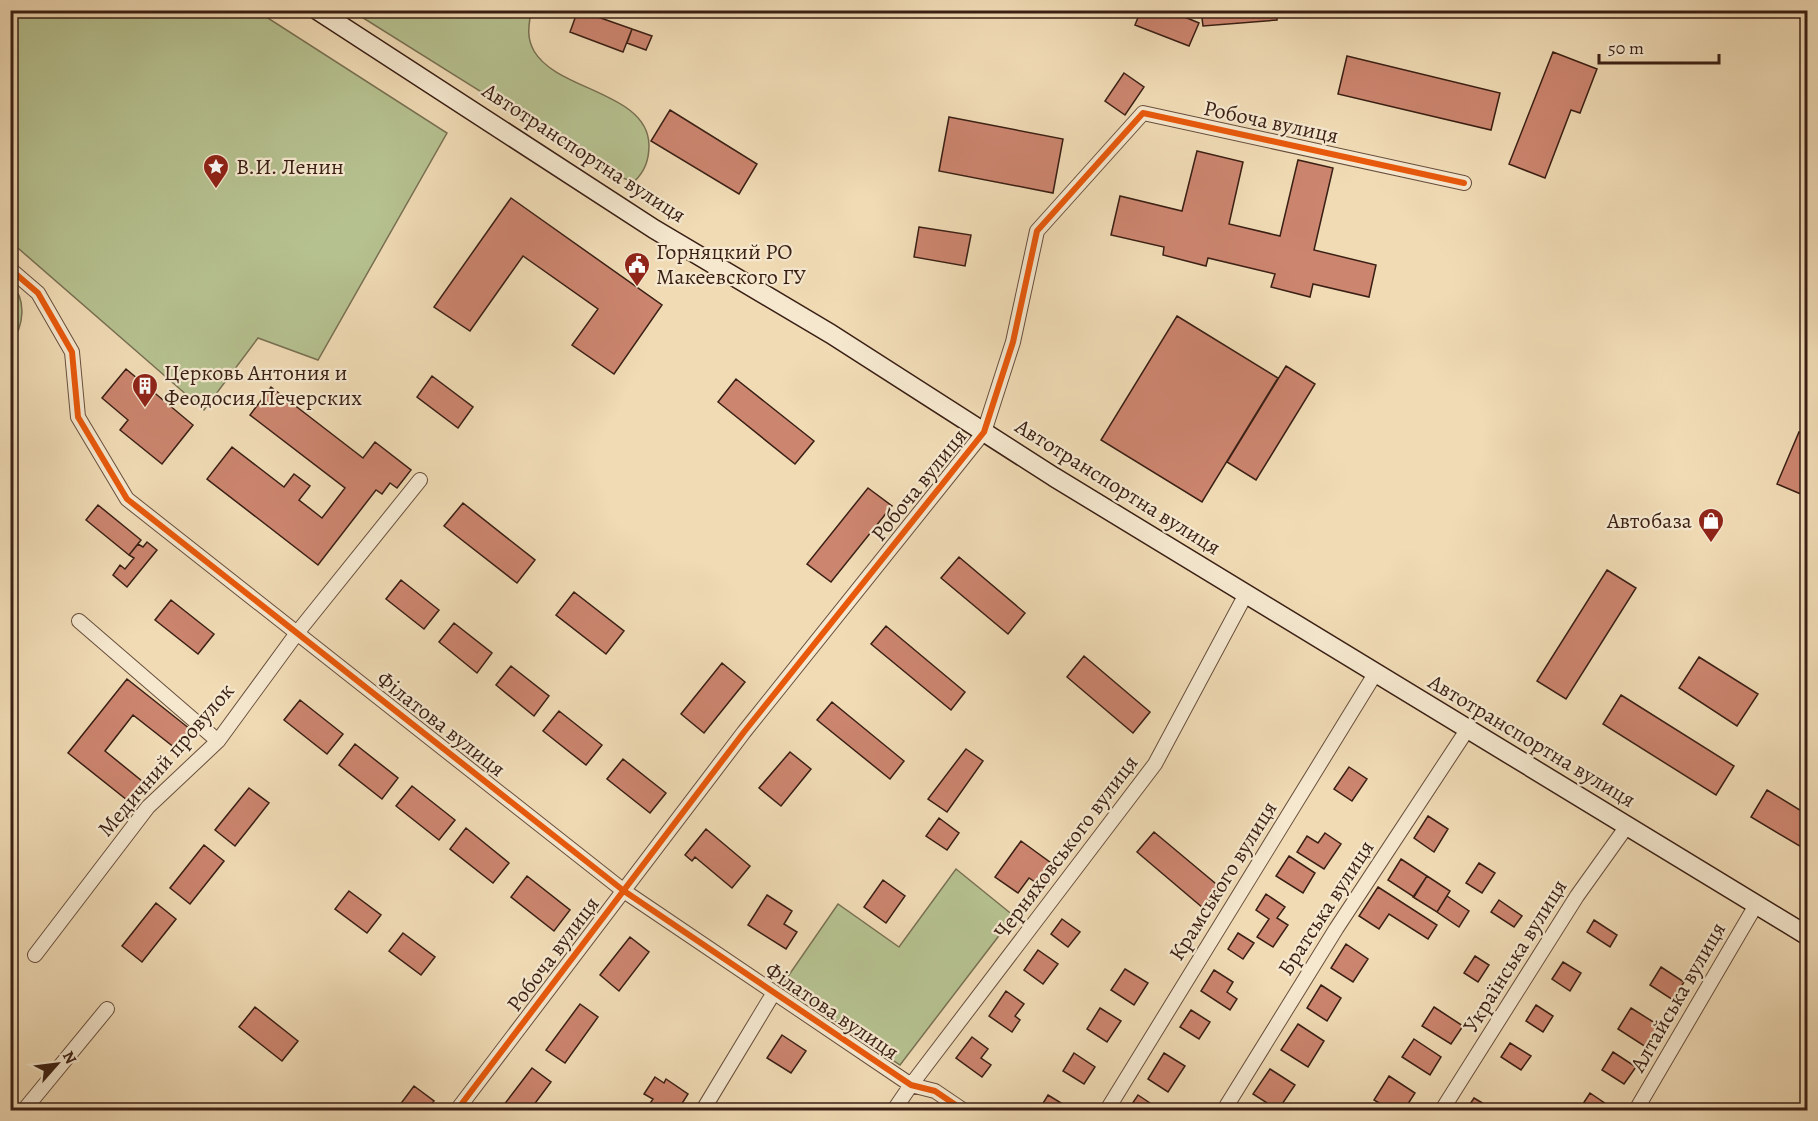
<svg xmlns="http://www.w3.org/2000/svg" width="1818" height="1121" viewBox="0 0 1818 1121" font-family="Alegreya,serif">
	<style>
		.green { fill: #b6c190; stroke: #787052; stroke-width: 1.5 }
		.building { fill: #cc856f; stroke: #3a1f14; stroke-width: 1.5 }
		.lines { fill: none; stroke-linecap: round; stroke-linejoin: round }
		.street-casing { stroke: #684e3c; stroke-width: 16 }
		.secondary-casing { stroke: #3a1f14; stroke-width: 21 }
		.street { stroke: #f5e8cf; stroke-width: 14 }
		.secondary { stroke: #f5e8cf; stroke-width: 18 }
		.cycleway-casing { stroke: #f5e8cf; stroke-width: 10 }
		.cycleway { stroke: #e8590c; stroke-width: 6 }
		.labels { text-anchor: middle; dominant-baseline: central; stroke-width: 4.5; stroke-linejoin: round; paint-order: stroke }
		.street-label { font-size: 22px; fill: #3a1f14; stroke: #f5e8cf }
		.poi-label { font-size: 22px; fill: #3a1f14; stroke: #f5e8cf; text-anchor: start }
	</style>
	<rect width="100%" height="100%" fill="#f0dbb5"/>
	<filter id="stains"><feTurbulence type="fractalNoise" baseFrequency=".00333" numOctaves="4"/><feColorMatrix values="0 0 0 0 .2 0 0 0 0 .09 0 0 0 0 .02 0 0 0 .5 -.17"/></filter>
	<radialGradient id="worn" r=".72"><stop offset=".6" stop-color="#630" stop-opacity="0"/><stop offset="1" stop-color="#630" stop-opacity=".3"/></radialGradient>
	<path class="green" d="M 11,10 L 257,11 L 447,133 L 318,360 L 258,338 L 204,410 L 11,242 Z
		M 352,11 L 531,11 C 529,25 526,37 534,51 C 557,91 648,92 649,145 C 649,160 645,171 634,182 L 614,175 Z
		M 11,284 C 27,299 24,327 11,342 Z
		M 956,869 L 1014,916 L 900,1065 L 782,985 L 838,904 L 899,947 Z"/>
	<path class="building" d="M 578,10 L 632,29 L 623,52 L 570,32 Z
		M 1141,10 L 1168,10 L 1199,23 L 1189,46 L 1135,25 Z
		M 1201,10 L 1277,10 L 1277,20 L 1203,26 Z
		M 632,29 L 652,36 L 646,50 L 627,43 Z
		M 1553,52 L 1597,69 L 1580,113 L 1571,110 L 1545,178 L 1509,164 Z
		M 1347,56 L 1500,93 L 1491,130 L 1338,94 Z
		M 1124,73 L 1144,87 L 1125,115 L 1105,101 Z
		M 670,110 L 757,164 L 739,194 L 651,141 Z
		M 949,117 L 1063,139 L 1053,193 L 939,171 Z
		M 1197,151 L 1243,162 L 1229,224 L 1280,236 L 1298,160 L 1333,168 L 1314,250 L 1376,265 L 1369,297 L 1313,284 L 1310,297 L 1271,287 L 1275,274 L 1208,258 L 1206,266 L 1163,255 L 1164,247 L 1111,235 L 1120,196 L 1182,211 Z
		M 511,198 L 662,305 L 614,374 L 572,345 L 598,309 L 523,256 L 470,331 L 434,307 Z
		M 919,227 L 971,235 L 965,266 L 914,257 Z
		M 1177,316 L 1278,378 L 1202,502 L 1101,440 Z
		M 1286,366 L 1315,384 L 1256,480 L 1227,462 Z
		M 126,369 L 193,425 L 162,464 L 120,430 L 128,420 L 102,398 Z
		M 432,376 L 473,407 L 458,428 L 417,397 Z
		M 736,379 L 814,441 L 795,464 L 718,402 Z
		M 271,387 L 363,458 L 375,442 L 411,470 L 397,488 L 390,483 L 382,494 L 376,490 L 318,565 L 207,479 L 232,447 L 284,487 L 294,474 L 310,486 L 299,500 L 322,518 L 345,488 L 250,415 Z
		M 1799,432 L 1808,435 L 1808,497 L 1777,484 Z
		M 868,488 L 892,506 L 831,582 L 807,564 Z
		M 463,503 L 535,560 L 517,583 L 444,526 Z
		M 98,505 L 141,540 L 129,555 L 86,520 Z
		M 147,542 L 157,550 L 127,587 L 113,575 L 120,565 L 125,569 L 134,558 L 129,555 L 138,544 L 143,547 Z
		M 959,557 L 1025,613 L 1008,634 L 941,578 Z
		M 1607,570 L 1636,588 L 1566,699 L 1537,681 Z
		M 401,580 L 439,610 L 424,629 L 386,599 Z
		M 574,592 L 624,631 L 606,654 L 556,615 Z
		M 171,600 L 214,634 L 198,654 L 155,620 Z
		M 454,623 L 492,653 L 477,673 L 439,642 Z
		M 886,626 L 965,692 L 951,710 L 871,644 Z
		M 1084,656 L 1150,712 L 1133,733 L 1067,677 Z
		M 1699,657 L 1758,694 L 1737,726 L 1679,688 Z
		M 722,663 L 745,682 L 704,733 L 681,714 Z
		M 511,666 L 549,696 L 534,716 L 496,685 Z
		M 127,679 L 190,729 L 175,748 L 133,715 L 105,751 L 147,785 L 132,804 L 68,753 Z
		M 1621,695 L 1734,766 L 1716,795 L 1603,724 Z
		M 300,700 L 343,734 L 327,754 L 284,720 Z
		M 832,702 L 904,761 L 890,779 L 817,720 Z
		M 559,711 L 602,745 L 586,765 L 543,731 Z
		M 355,744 L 398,778 L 382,799 L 339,765 Z
		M 966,749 L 983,761 L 947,812 L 928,799 Z
		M 790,752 L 811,769 L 781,806 L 759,788 Z
		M 623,759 L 666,793 L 650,813 L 607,779 Z
		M 1349,767 L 1367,779 L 1352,801 L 1334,789 Z
		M 412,786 L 455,820 L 439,840 L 396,806 Z
		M 249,788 L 269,803 L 235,846 L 215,830 Z
		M 1767,790 L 1808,815 L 1808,851 L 1751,817 Z
		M 1428,816 L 1448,829 L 1434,852 L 1414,838 Z
		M 939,818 L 959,833 L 947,850 L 926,836 Z
		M 466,828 L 509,863 L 493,883 L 450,849 Z
		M 706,829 L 750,866 L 732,888 L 695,857 L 692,861 L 685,855 Z
		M 1154,832 L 1221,888 L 1203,908 L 1137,852 Z
		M 1325,833 L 1341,844 L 1324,869 L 1297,852 L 1307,836 L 1318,843 Z
		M 1021,841 L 1058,868 L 1044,888 L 1029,878 L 1018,893 L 995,877 Z
		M 204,845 L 224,861 L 190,904 L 170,888 Z
		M 1289,856 L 1315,873 L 1303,893 L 1276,876 Z
		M 1401,859 L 1427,876 L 1414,897 L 1388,880 Z
		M 1479,863 L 1495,873 L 1482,893 L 1466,883 Z
		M 527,876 L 570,910 L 554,931 L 511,897 Z
		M 1427,876 L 1450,891 L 1437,912 L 1413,897 Z
		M 883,880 L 905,896 L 886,923 L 864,907 Z
		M 1378,887 L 1437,925 L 1428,939 L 1389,914 L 1379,929 L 1359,916 Z
		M 349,891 L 381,915 L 367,933 L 335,909 Z
		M 1266,894 L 1285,907 L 1277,918 L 1288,925 L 1273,947 L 1257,937 L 1269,919 L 1256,910 Z
		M 767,895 L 792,911 L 784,924 L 797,932 L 786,949 L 748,925 Z
		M 1447,896 L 1469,911 L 1459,927 L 1437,912 Z
		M 1499,900 L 1522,916 L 1514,927 L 1491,912 Z
		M 156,903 L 176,919 L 142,962 L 122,946 Z
		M 1062,919 L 1080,932 L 1068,947 L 1051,934 Z
		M 1594,920 L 1617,935 L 1610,947 L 1587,932 Z
		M 403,933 L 435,957 L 421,975 L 389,951 Z
		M 1238,933 L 1254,943 L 1243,959 L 1228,949 Z
		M 630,937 L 649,952 L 619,991 L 600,975 Z
		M 1346,944 L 1368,959 L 1353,982 L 1331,968 Z
		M 1038,950 L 1058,964 L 1043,984 L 1024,970 Z
		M 1475,956 L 1489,965 L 1478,982 L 1464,973 Z
		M 1563,962 L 1581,973 L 1570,991 L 1552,979 Z
		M 1661,967 L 1684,982 L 1673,1000 L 1650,985 Z
		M 1125,969 L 1148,983 L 1134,1005 L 1111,990 Z
		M 1214,970 L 1233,982 L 1227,992 L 1237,999 L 1230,1010 L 1201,991 Z
		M 1321,985 L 1341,998 L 1327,1021 L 1307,1008 Z
		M 1006,991 L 1024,1004 L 1015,1016 L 1020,1020 L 1012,1032 L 989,1016 Z
		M 580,1004 L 598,1017 L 565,1063 L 546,1050 Z
		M 1536,1005 L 1553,1016 L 1543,1032 L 1526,1021 Z
		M 255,1007 L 298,1041 L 282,1061 L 239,1027 Z
		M 1434,1007 L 1463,1026 L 1451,1044 L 1422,1026 Z
		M 1100,1008 L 1121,1021 L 1107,1042 L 1087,1029 Z
		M 1631,1008 L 1663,1028 L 1649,1049 L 1618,1029 Z
		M 1191,1010 L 1210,1022 L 1199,1039 L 1180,1027 Z
		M 1298,1024 L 1324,1041 L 1308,1067 L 1281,1050 Z
		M 782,1035 L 806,1051 L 791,1073 L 767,1058 Z
		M 972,1037 L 988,1049 L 981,1058 L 991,1065 L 982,1077 L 956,1058 Z
		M 1414,1039 L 1441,1057 L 1430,1075 L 1402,1057 Z
		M 1510,1043 L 1531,1056 L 1521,1070 L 1501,1057 Z
		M 1613,1052 L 1636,1067 L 1624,1084 L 1602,1070 Z
		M 1074,1053 L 1095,1067 L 1084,1084 L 1063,1071 Z
		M 1164,1053 L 1185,1066 L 1168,1092 L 1148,1079 Z
		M 532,1068 L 551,1082 L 530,1110 L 500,1110 Z
		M 1270,1069 L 1295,1085 L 1278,1110 L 1253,1094 Z
		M 1389,1076 L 1415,1093 L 1404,1110 L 1391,1110 L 1374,1100 Z
		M 655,1077 L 664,1083 L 666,1079 L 688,1094 L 678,1110 L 657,1110 L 649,1105 L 653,1099 L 644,1094 Z
		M 414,1086 L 434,1101 L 427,1110 L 396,1110 Z
		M 1590,1093 L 1609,1106 L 1606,1110 L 1579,1110 Z
		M 1048,1095 L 1066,1106 L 1063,1110 L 1039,1110 Z
		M 1138,1095 L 1159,1109 L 1158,1110 L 1128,1110 Z
		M 1474,1098 L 1494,1110 L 1466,1110 Z
		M 1245,1105 L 1254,1110 L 1241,1110 Z"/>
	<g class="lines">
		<defs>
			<path id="street" d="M 10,269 L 38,293 L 72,352 L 78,417 L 127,499 L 624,891 L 911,1085 L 935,1091 L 963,1110
				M 79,621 L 218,741
				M 35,955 L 148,807 L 218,741 L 297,633 L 420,480
				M 24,1110 L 107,1009
				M 457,1110 L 744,732 L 984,432 L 1013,342 L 1037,231 L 1143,113 L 1464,183
				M 703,1110 L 773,994
				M 894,1110 L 911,1085 L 1155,764 L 1246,594
				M 1107,1110 L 1375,674
				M 1224,1110 L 1336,929 L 1467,730
				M 1442,1110 L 1577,896 L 1627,826
				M 1636,1110 L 1756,905"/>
			<path id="secondary" d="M 317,10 L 654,229 L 831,334 L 1054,477 L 1808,936"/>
		</defs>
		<use href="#street" class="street-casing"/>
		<use href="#secondary" class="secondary-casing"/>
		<use href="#street" class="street"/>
		<use href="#secondary" class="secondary"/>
		<defs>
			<path id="cycleway" d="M 10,269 L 38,293 L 72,352 L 78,417 L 127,499 L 624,891 L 911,1085 L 935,1091 L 963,1110
				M 457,1110 L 744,732 L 984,432 L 1013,342 L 1037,231 L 1143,113 L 1464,183"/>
		</defs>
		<use href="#cycleway" class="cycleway-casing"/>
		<use href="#cycleway" class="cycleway"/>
	</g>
	<defs>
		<symbol id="sight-pin" viewBox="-11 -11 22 30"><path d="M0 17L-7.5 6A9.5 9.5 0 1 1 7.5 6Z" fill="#8f2418" stroke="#f5e8cf"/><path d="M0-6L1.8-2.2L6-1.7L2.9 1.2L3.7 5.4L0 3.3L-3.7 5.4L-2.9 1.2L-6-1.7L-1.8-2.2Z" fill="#fff"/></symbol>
		<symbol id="civic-pin" viewBox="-11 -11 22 30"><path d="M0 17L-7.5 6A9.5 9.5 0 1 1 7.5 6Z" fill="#8f2418" stroke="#f5e8cf"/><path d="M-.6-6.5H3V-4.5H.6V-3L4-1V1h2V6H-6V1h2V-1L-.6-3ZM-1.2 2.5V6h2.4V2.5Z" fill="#fff"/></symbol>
		<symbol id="building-pin" viewBox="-11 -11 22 30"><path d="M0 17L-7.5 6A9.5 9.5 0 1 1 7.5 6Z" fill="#8f2418" stroke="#f5e8cf"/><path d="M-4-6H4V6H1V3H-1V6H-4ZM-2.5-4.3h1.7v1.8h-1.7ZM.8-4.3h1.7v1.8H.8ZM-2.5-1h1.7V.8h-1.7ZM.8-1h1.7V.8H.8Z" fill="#fff"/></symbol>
		<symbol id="shop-pin" viewBox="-11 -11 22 30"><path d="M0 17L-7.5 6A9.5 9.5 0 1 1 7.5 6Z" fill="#8f2418" stroke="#f5e8cf"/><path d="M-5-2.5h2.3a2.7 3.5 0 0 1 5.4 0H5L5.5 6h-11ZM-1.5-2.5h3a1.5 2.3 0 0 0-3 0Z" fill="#fff"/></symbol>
	</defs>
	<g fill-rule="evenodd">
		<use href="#sight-pin" x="201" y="152" width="30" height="40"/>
		<use href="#civic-pin" x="622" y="250" width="30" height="40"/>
		<use href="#building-pin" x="130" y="371" width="30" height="40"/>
		<use href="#shop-pin" x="1696" y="506" width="30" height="40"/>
	</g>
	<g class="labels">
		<g class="street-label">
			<text transform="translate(1271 122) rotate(12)">Робоча вулиця</text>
			<text transform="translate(584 153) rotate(33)">Автотранспортна вулиця</text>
			<text transform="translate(919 485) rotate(-51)">Робоча вулиця</text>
			<text transform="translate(1118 487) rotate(32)">Автотранспортна вулиця</text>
			<text transform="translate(441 724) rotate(38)">Філатова вулиця</text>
			<text transform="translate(1532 741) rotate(31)">Автотранспортна вулиця</text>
			<text transform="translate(166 760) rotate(-49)">Медичний провулок</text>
			<text transform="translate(1066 847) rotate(-53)">Черняховського вулиця</text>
			<text transform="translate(1223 881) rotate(-58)">Крамського вулиця</text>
			<text transform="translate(1326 908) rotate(-57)">Братська вулиця</text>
			<text transform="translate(553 954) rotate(-53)">Робоча вулиця</text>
			<text transform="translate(1515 956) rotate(-58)">Українська вулиця</text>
			<text transform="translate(1678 997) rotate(-60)">Алтайська вулиця</text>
			<text transform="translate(832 1011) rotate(34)">Філатова вулиця</text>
		</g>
		<g class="poi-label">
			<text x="236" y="167">В.И. Ленин</text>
			<text x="656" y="252">Горняцкий РО<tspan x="656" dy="25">Макеевского ГУ</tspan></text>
			<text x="164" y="373">Церковь Антония и<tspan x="164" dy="25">Феодосия Печерских</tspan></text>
			<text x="1692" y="521" text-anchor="end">Автобаза</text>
		</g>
	</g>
	<rect width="1818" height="1121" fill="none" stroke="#f0dbb5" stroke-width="36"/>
	<rect x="12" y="12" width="1794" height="1097" fill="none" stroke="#3a1f14" stroke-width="3"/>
	<rect x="18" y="18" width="1782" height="1085" fill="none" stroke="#3a1f14" stroke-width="1.5"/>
	<g transform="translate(57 1064) rotate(62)" stroke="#f5e8cf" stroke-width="4.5" paint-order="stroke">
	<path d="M0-4.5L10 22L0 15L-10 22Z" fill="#3a1f14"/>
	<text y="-9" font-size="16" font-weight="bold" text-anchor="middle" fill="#3a1f14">N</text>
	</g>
	<path d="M1599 54v9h120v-9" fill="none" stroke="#3a1f14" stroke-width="3"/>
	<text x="1608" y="54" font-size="18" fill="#3a1f14" stroke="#f5e8cf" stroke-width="4.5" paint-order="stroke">50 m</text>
	<rect width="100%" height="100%" filter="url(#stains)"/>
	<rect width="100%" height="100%" fill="url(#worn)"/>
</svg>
